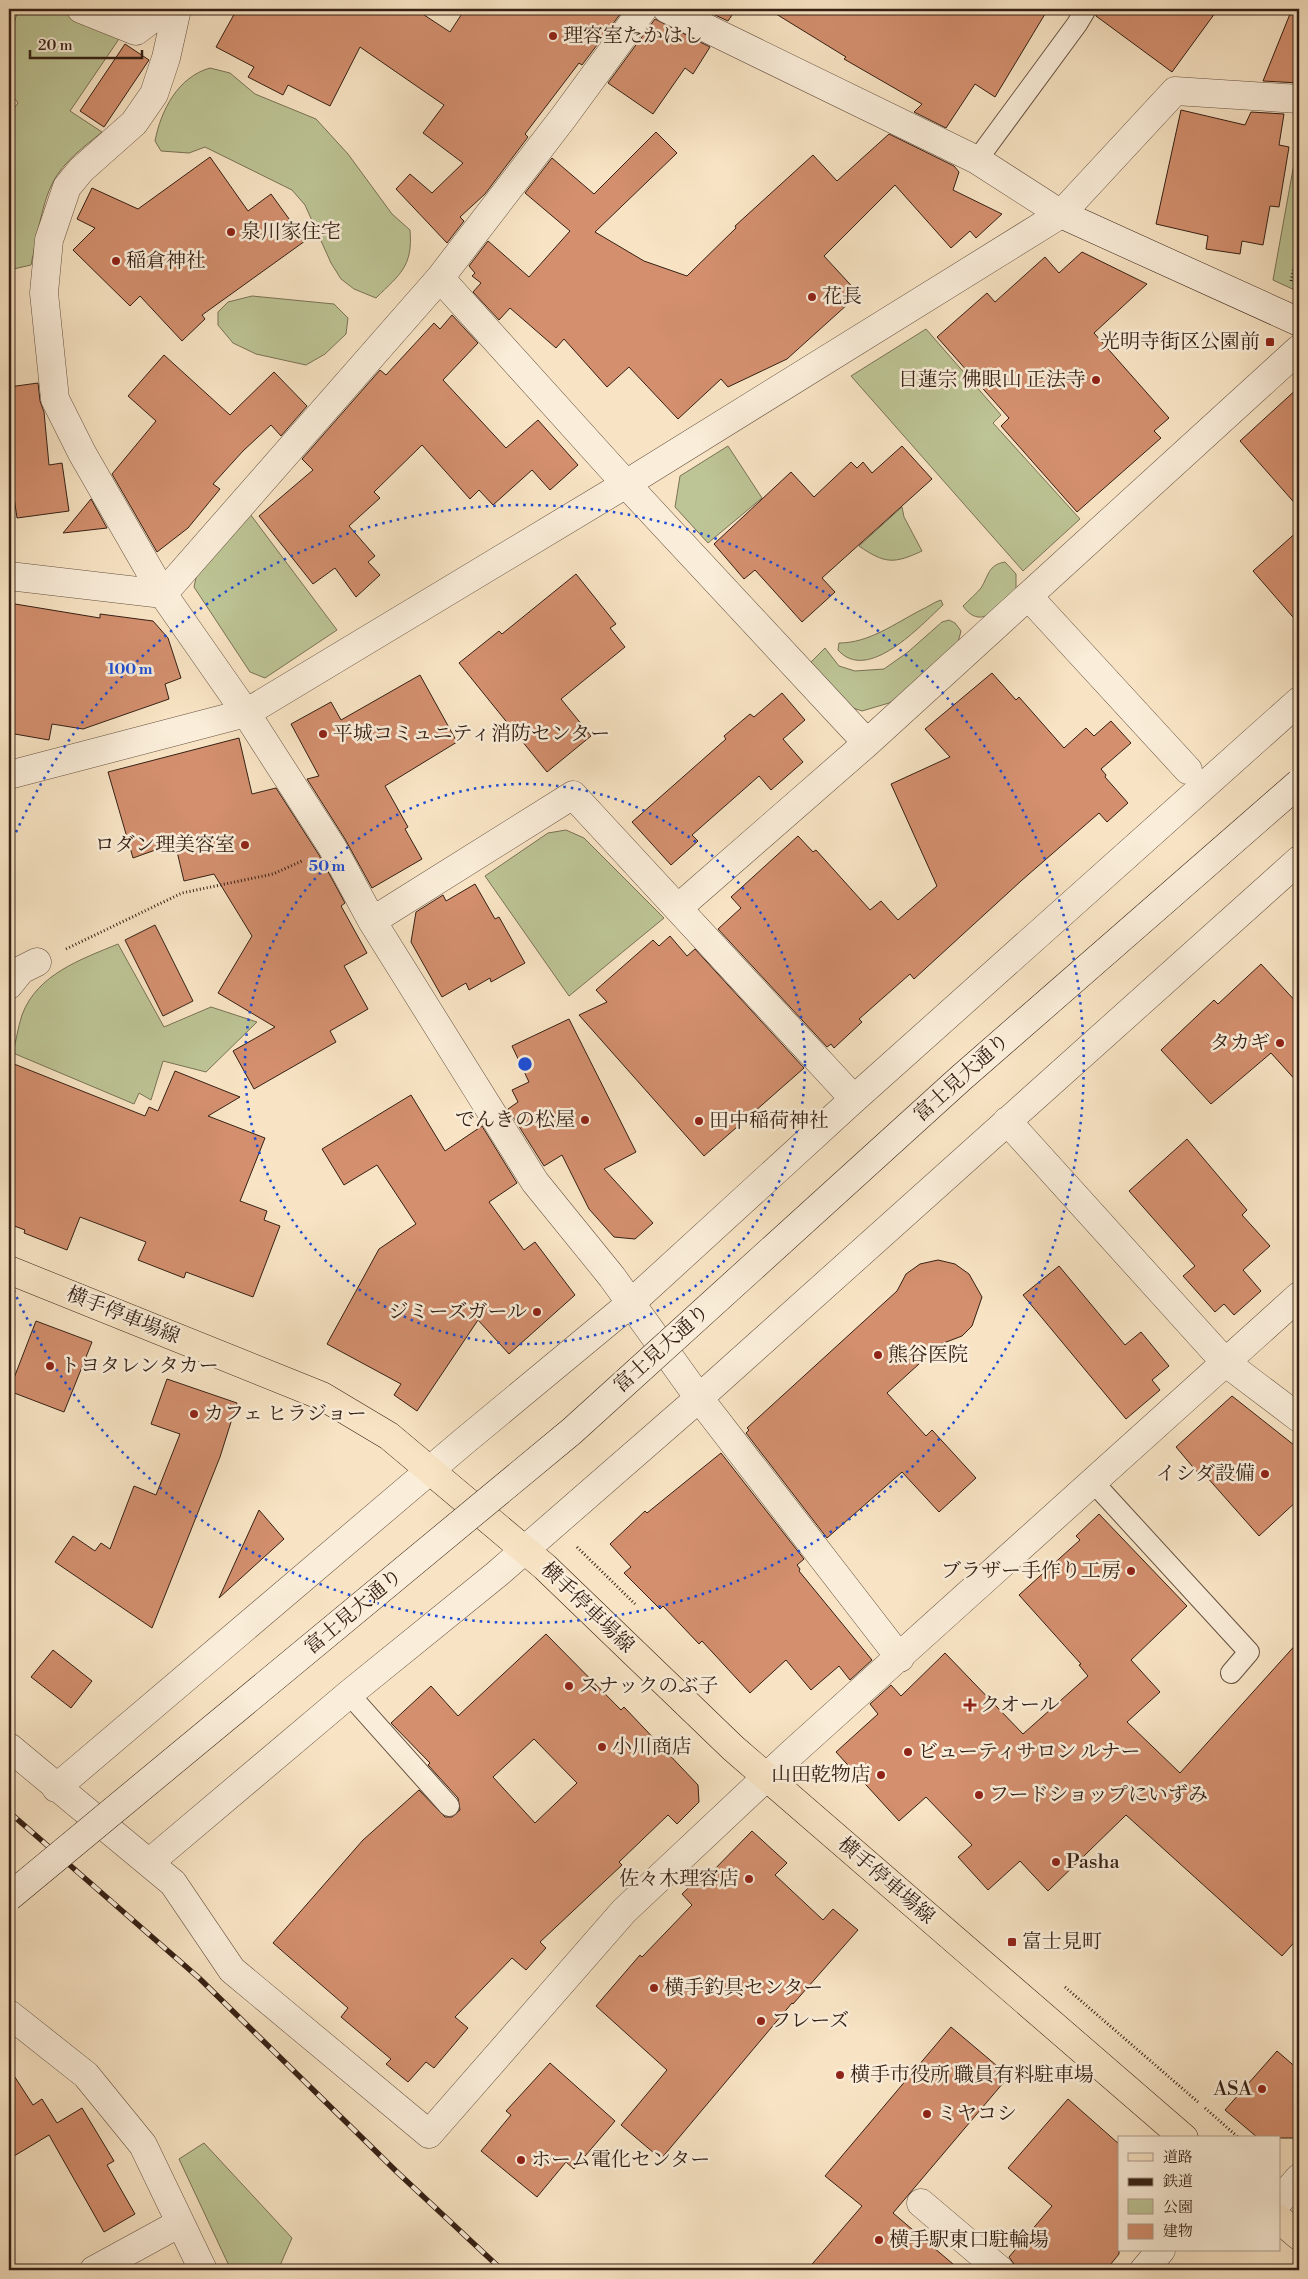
<svg xmlns="http://www.w3.org/2000/svg" width="1308" height="2279" viewBox="0 0 1308 2279" font-family="'Libre Bodoni','Noto Serif JP',serif">
	<style>
		.green { fill: #bdc495; stroke: #797255 }
		.building { fill: #d38f6e; stroke: #352015; fill-rule: evenodd }
		.lines { fill: none; stroke-linecap: round; stroke-linejoin: round }
		.lane-casing { stroke: #665141; stroke-width: 22 }
		.street-casing { stroke: #665141; stroke-width: 29 }
		.secondary-casing { stroke: #352015; stroke-width: 29 }
		.primary-casing { stroke: #352015; stroke-width: 29 }
		.path { stroke: #352015; stroke-width: 3; stroke-dasharray: 1 2.5; stroke-linecap: butt }
		.lane { stroke: #faedd9; stroke-width: 20 }
		.street { stroke: #faedd9; stroke-width: 28 }
		.secondary { stroke: #faedd9; stroke-width: 28 }
		.primary { stroke: #f8e4c4; stroke-width: 28 }
		.rail-casing { stroke: #352015; stroke-width: 5.5 }
		.rail { stroke: #faedd9; stroke-width: 4; stroke-dasharray: 11; stroke-linecap: butt }
		.secondary-bridge-casing { stroke: #352015; stroke-width: 29; stroke-linecap: butt }
		.secondary-bridge { stroke: #faedd9; stroke-width: 28 }
		.ring { fill: none; stroke: #1d4ed8; stroke-width: 2.5; stroke-dasharray: 2.5 5 }
		.poi-dot { fill: #8f2418; stroke: #faedd9; stroke-width: 2 }
		.labels { text-anchor: middle; dominant-baseline: central; stroke-width: 5; stroke-linejoin: round; paint-order: stroke }
		.poi-label { font-size: 20px; fill: #352015; stroke: #faedd9; text-anchor: start }
		.street-label { font-size: 20px; fill: #352015; stroke: #faedd9 }
		.centre { fill: #1d4ed8; stroke: #faedd9; stroke-width: 2.5 }
		.ring-label { font-size: 15px; text-anchor: middle; font-weight: bold; fill: #1d4ed8; stroke: #faedd9; stroke-width: 5; stroke-linejoin: round; paint-order: stroke }
	</style>
	<rect width="100%" height="100%" fill="#f8e4c4"/>
	<filter id="stains"><feTurbulence type="fractalNoise" baseFrequency=".004" numOctaves="4"/><feColorMatrix values="0 0 0 0 .2 0 0 0 0 .09 0 0 0 0 .02 0 0 0 .5 -.17"/></filter>
	<radialGradient id="worn" r=".72"><stop offset=".6" stop-color="#630" stop-opacity="0"/><stop offset="1" stop-color="#630" stop-opacity=".3"/></radialGradient>
	<path class="green" d="M 19,9 L 55,9 L 121,36 L 70,111 L 102,132 C 84,147 64,161 53,182 C 42,202 36,242 31,265 L 9,270 L 9,115 L 18,103 L 9,91 L 9,36 Z
		M 210,68 L 230,73 L 255,94 L 316,119 L 348,154 L 392,214 L 410,230 C 413,267 400,274 376,298 L 354,289 L 341,279 L 331,263 L 305,205 L 292,190 L 205,147 L 189,153 L 161,151 L 155,141 C 161,110 178,77 210,68 Z
		M 1299,136 L 1299,292 L 1273,280 Z
		M 252,296 L 334,304 L 348,318 L 346,334 L 325,354 L 306,365 L 256,354 L 233,343 L 218,325 L 218,312 L 228,302 Z
		M 926,329 L 1001,415 L 993,423 L 1080,519 L 1023,571 L 851,376 Z
		M 728,446 L 762,498 L 708,543 L 675,507 L 680,476 Z
		M 902,507 L 904,517 L 922,551 C 894,564 885,564 859,546 Z
		M 250,514 L 337,630 L 265,678 L 250,672 L 194,587 L 197,573 Z
		M 1005,562 L 1016,574 L 1016,589 C 1001,604 982,633 963,606 C 969,600 976,594 981,588 C 989,575 988,565 1005,562 Z
		M 941,600 L 943,605 C 921,625 868,684 838,650 L 839,643 C 869,643 894,624 921,610 C 928,607 934,602 941,600 Z
		M 949,620 L 955,623 L 961,631 L 957,646 L 907,693 L 889,703 L 862,711 L 850,707 L 821,678 L 811,662 L 825,648 L 839,666 L 855,671 L 884,669 L 908,652 L 942,622 Z
		M 566,830 L 584,838 L 664,918 L 569,996 L 485,876 L 548,833 Z
		M 118,944 L 164,1027 L 211,1007 L 257,1022 L 206,1072 L 163,1061 L 151,1100 L 139,1093 L 134,1104 L 13,1053 C 16,1041 18,1027 22,1015 C 37,974 82,959 118,944 Z
		M 204,2143 L 292,2238 L 278,2270 L 231,2270 L 179,2159 Z"/>
	<path class="building" d="M 237,9 L 415,9 L 450,32 L 465,9 L 624,9 L 582,65 L 579,63 L 525,134 L 528,137 L 485,194 L 460,217 L 464,221 L 447,243 L 396,189 L 410,174 L 432,193 L 463,163 L 423,133 L 444,105 L 360,47 L 330,106 L 288,85 L 283,95 L 248,77 L 254,67 L 216,47 Z
		M 702,9 L 736,9 L 728,21 Z
		M 768,9 L 1048,9 L 995,97 L 975,84 L 946,128 L 914,112 L 922,104 L 844,59 L 846,57 Z
		M 1098,9 L 1218,9 L 1172,72 L 1096,16 Z
		M 1292,9 L 1299,9 L 1299,83 L 1263,81 Z
		M 655,19 L 710,47 L 693,74 L 685,68 L 653,114 L 608,83 Z
		M 125,44 L 149,60 L 104,127 L 80,111 Z
		M 1181,110 L 1245,125 L 1251,112 L 1284,114 L 1279,145 L 1289,147 L 1279,207 L 1270,206 L 1263,245 L 1242,241 L 1240,254 L 1206,249 L 1208,236 L 1156,224 Z
		M 656,132 L 677,153 L 595,232 L 644,261 L 687,276 L 736,228 L 735,226 L 813,155 L 837,181 L 889,134 L 954,166 L 959,172 L 953,190 L 1002,214 L 976,238 L 970,231 L 951,248 L 895,185 L 824,256 L 859,294 L 787,359 L 728,387 L 721,379 L 678,419 L 629,367 L 607,387 L 564,339 L 556,348 L 510,308 L 499,320 L 473,292 L 481,283 L 472,276 L 475,273 L 469,266 L 488,241 L 529,277 L 570,231 L 525,193 L 552,158 L 594,194 Z
		M 210,157 L 248,211 L 271,194 L 305,241 L 202,315 L 205,319 L 182,341 L 140,296 L 130,306 L 73,250 L 95,228 L 77,219 L 92,188 L 138,209 Z
		M 1082,252 L 1147,284 L 1094,333 L 1169,418 L 1154,431 L 1161,438 L 1077,512 L 1001,426 L 1009,418 L 937,337 L 987,293 L 995,302 L 1045,257 L 1059,273 Z
		M 452,315 L 478,343 L 443,380 L 506,448 L 538,420 L 578,465 L 550,490 L 532,470 L 493,505 L 479,490 L 470,499 L 422,445 L 374,492 L 380,498 L 349,526 L 375,556 L 368,562 L 380,575 L 356,597 L 335,568 L 313,584 L 259,516 L 313,470 L 302,459 L 380,370 L 386,375 L 434,323 L 440,329 Z
		M 164,355 L 230,415 L 274,372 L 307,406 L 281,436 L 271,425 L 243,451 L 213,484 L 220,489 L 188,528 L 157,552 L 112,474 L 156,421 L 128,396 Z
		M 38,383 L 40,401 L 44,412 L 49,465 L 62,463 L 69,511 L 17,518 L 9,462 L 9,387 Z
		M 1299,387 L 1299,508 L 1240,441 Z
		M 902,446 L 932,479 L 822,578 L 835,592 L 802,622 L 755,570 L 744,579 L 714,544 L 791,472 L 814,497 L 851,462 L 857,468 L 863,462 L 872,473 Z
		M 91,499 L 107,528 L 63,533 Z
		M 1299,530 L 1299,624 L 1253,571 Z
		M 576,574 L 616,624 L 610,628 L 625,647 L 561,699 L 591,736 L 547,772 L 459,663 L 499,631 L 502,634 Z
		M 9,603 L 100,618 L 100,614 L 153,621 L 168,638 L 181,678 L 165,684 L 169,699 L 83,729 L 52,724 L 49,740 L 9,733 Z
		M 992,673 L 1016,700 L 1019,697 L 1064,748 L 1086,728 L 1094,736 L 1111,721 L 1131,743 L 1101,769 L 1106,775 L 1105,777 L 1128,803 L 1107,822 L 1099,813 L 1021,881 L 914,979 L 910,974 L 859,1019 L 862,1022 L 834,1048 L 831,1044 L 827,1047 L 718,929 L 741,908 L 731,897 L 798,836 L 813,852 L 816,850 L 870,910 L 881,901 L 898,920 L 937,886 L 891,784 L 950,757 L 925,729 Z
		M 420,675 L 457,742 L 385,786 L 408,827 L 405,829 L 422,859 L 372,888 L 345,839 L 307,779 L 319,776 L 291,724 L 331,702 L 341,720 Z
		M 782,693 L 805,720 L 783,739 L 803,762 L 771,790 L 759,776 L 692,835 L 698,841 L 671,865 L 632,822 L 726,739 L 724,736 L 750,714 L 754,717 Z
		M 239,738 L 252,794 L 276,788 L 319,855 L 345,903 L 341,906 L 367,953 L 344,966 L 368,1009 L 330,1031 L 336,1042 L 254,1089 L 233,1051 L 275,1027 L 218,993 L 252,936 L 214,874 L 184,881 L 175,843 L 133,858 L 108,772 Z
		M 475,884 L 495,919 L 499,917 L 525,963 L 491,982 L 490,978 L 469,990 L 466,983 L 442,997 L 411,942 L 416,912 L 443,895 L 446,901 Z
		M 155,925 L 193,1001 L 163,1016 L 125,940 Z
		M 670,936 L 687,956 L 695,949 L 804,1068 L 704,1156 L 579,1015 L 607,1002 L 596,990 L 653,940 L 659,946 Z
		M 1261,964 L 1299,1005 L 1299,1084 L 1271,1053 L 1211,1104 L 1161,1050 L 1214,1000 L 1218,1004 Z
		M 569,1019 L 636,1152 L 604,1169 L 653,1223 L 635,1239 L 614,1237 L 589,1209 L 562,1155 L 544,1166 L 508,1109 L 518,1102 L 512,1090 L 529,1082 L 512,1046 Z
		M 9,1062 L 145,1116 L 149,1107 L 158,1111 L 175,1071 L 240,1097 L 208,1116 L 265,1138 L 240,1201 L 267,1211 L 264,1220 L 280,1226 L 253,1297 L 186,1272 L 184,1278 L 138,1260 L 146,1242 L 80,1217 L 67,1250 L 24,1233 L 25,1230 L 9,1224 Z
		M 411,1095 L 445,1151 L 482,1126 L 517,1183 L 489,1202 L 524,1250 L 535,1242 L 575,1295 L 509,1354 L 478,1320 L 417,1411 L 394,1395 L 401,1384 L 327,1344 L 379,1249 L 416,1224 L 377,1165 L 344,1185 L 322,1149 Z
		M 1187,1139 L 1247,1210 L 1242,1215 L 1270,1246 L 1243,1270 L 1261,1291 L 1234,1315 L 1224,1304 L 1215,1312 L 1183,1276 L 1195,1266 L 1129,1191 Z
		M 938,1260 L 955,1264 L 969,1274 L 982,1297 L 972,1326 L 962,1336 L 941,1344 L 887,1393 L 926,1436 L 932,1430 L 976,1478 L 939,1512 L 902,1472 L 827,1538 L 746,1433 L 749,1430 L 747,1428 L 897,1291 L 906,1274 L 920,1264 Z
		M 1059,1266 L 1125,1345 L 1141,1332 L 1169,1366 L 1152,1380 L 1160,1390 L 1126,1419 L 1023,1295 Z
		M 36,1321 L 92,1342 L 64,1412 L 9,1391 Z
		M 167,1379 L 237,1403 L 220,1457 L 152,1628 L 55,1562 L 73,1536 L 95,1551 L 101,1543 L 110,1549 L 134,1486 L 156,1495 L 180,1434 L 151,1424 Z
		M 1232,1396 L 1299,1449 L 1299,1499 L 1259,1536 L 1206,1476 L 1203,1479 L 1176,1447 Z
		M 721,1453 L 804,1559 L 797,1565 L 800,1569 L 799,1571 L 872,1660 L 850,1680 L 839,1666 L 811,1690 L 786,1660 L 750,1693 L 702,1641 L 699,1644 L 663,1606 L 660,1609 L 624,1573 L 631,1567 L 610,1544 L 645,1511 L 647,1513 Z
		M 259,1510 L 284,1539 L 219,1598 Z
		M 1099,1514 L 1187,1606 L 1131,1660 L 1160,1692 L 1127,1722 L 1180,1773 L 1299,1641 L 1299,1937 L 1282,1956 L 1126,1815 L 1048,1891 L 1020,1861 L 988,1890 L 958,1857 L 972,1845 L 926,1797 L 899,1821 L 836,1752 L 878,1714 L 870,1704 L 891,1685 L 901,1696 L 945,1653 L 1023,1734 L 1088,1676 L 1079,1665 L 1081,1664 L 1019,1595 L 1080,1540 L 1076,1536 Z
		M 546,1634 L 621,1710 L 624,1707 L 698,1785 L 699,1802 L 677,1824 L 668,1815 L 619,1862 L 622,1865 L 540,1942 L 546,1948 L 526,1970 L 512,1958 L 455,2017 L 468,2028 L 434,2068 L 426,2062 L 408,2082 L 386,2064 L 391,2059 L 341,2017 L 348,2008 L 273,1943 L 363,1840 L 419,1790 L 445,1817 L 452,1817 L 460,1810 L 458,1798 L 428,1765 L 430,1763 L 391,1723 L 431,1686 L 458,1716 ZM 534,1739 L 577,1783 L 535,1823 L 493,1777 Z
		M 53,1650 L 92,1681 L 71,1708 L 31,1677 Z
		M 752,1831 L 787,1863 L 775,1875 L 823,1920 L 833,1909 L 858,1930 L 793,2004 L 792,2003 L 661,2159 L 621,2125 L 667,2070 L 596,2006 L 640,1955 L 642,1957 L 692,1905 L 682,1894 L 703,1874 L 706,1878 Z
		M 951,2027 L 1009,2076 L 893,2213 L 960,2270 L 807,2270 L 862,2206 L 825,2176 Z
		M 1277,2051 L 1299,2070 L 1299,2138 L 1258,2138 L 1225,2110 Z
		M 550,2063 L 615,2121 L 574,2169 L 566,2162 L 537,2197 L 481,2151 L 511,2115 L 506,2111 Z
		M 9,2068 L 33,2105 L 42,2099 L 57,2123 L 82,2108 L 114,2161 L 107,2165 L 135,2214 L 104,2232 L 49,2135 L 9,2159 Z
		M 1068,2099 L 1119,2144 L 1119,2254 L 1106,2270 L 1015,2270 L 1014,2264 L 1009,2257 L 1052,2206 L 1008,2168 Z"/>
	<g class="lines">
		<defs>
			<path id="lane" d="M 977,160 L 1077,24 L 1086,9
				M 1094,1483 L 1249,1652 L 1231,1673
				M 349,1694 L 449,1806"/>
			<path id="street" d="M 81,9 L 136,31 L 165,9
				M 177,9 L 166,58 L 154,94 L 134,123 L 81,170 L 67,187 L 49,240 L 44,293 L 55,399 L 82,453 L 163,594 L 246,713 L 332,847 L 372,921 L 535,1182 L 612,1277 L 699,1398 L 900,1658
				M 667,9 L 977,160 L 1061,214
				M 440,278 L 626,484 L 867,743
				M 9,576 L 163,594
				M 163,594 L 440,278 L 563,118 L 643,9
				M 1028,596 L 1188,770
				M 9,775 L 246,713 L 626,484 L 1061,214 L 1175,91 L 1299,99
				M 678,908 L 867,743 L 1299,349
				M 372,921 L 573,795 L 854,1099
				M 9,985 L 21,970 L 37,962
				M 1007,1121 L 1225,1362 L 1299,1418
				M 9,1747 L 173,1883 L 232,1970 L 429,2134 L 624,1911 L 791,1754 L 1299,1296
				M 56,1788 L 462,1443 L 631,1303 L 854,1099 L 1299,701
				M 150,1862 L 349,1694 L 497,1574 L 699,1398 L 1299,860
				M 9,2014 L 86,2075 L 143,2145 L 203,2270
				M 1279,2201 L 1299,2178
				M 921,2203 L 1000,2270
				M 94,2270 L 180,2223
				M 1144,2270 L 1161,2250"/>
			<path id="secondary" d="M 1061,214 L 1299,322"/>
			<path id="primary" d="M 9,1270 L 322,1396 L 389,1436 L 545,1567 L 733,1748 L 1184,2138
				M 1279,2219 L 1299,2236"/>
		</defs>
		<use href="#lane" class="lane-casing"/>
		<use href="#street" class="street-casing"/>
		<use href="#secondary" class="secondary-casing"/>
		<use href="#primary" class="primary-casing"/>
		<path class="path" d="M 1291,281 L 1299,247
			M 66,949 L 182,893 L 273,874 L 302,861
			M 577,1547 L 635,1604
			M 1065,1987 L 1198,2102
			M 1205,2108 L 1239,2138"/>
		<use href="#lane" class="lane"/>
		<use href="#street" class="street"/>
		<use href="#secondary" class="secondary"/>
		<use href="#primary" class="primary"/>
		<defs>
			<path id="rail" d="M 9,1812 L 199,1978 L 397,2172 L 502,2270"/>
		</defs>
		<use href="#rail" class="rail-casing"/>
		<use href="#rail" class="rail"/>
		<defs>
			<path id="secondary-bridge" d="M 9,1897 L 572,1431 L 961,1078 L 1299,783"/>
		</defs>
		<use href="#secondary-bridge" class="secondary-bridge-casing"/>
		<use href="#secondary-bridge" class="secondary-bridge"/>
	</g>
	<g class="ring">
		<circle cx="525" cy="1064" r="280"/>
		<path d="M10 846A559 559 0 1 1 10 1282"/>
	</g>
	<g class="poi-dot">
		<circle cx="553" cy="36" r="5"/>
		<circle cx="231" cy="232" r="5"/>
		<circle cx="116" cy="261" r="5"/>
		<circle cx="812" cy="297" r="5"/>
		<rect x="1265" y="337" width="10" height="10" rx="2.5"/>
		<circle cx="1096" cy="380" r="5"/>
		<circle cx="323" cy="734" r="5"/>
		<circle cx="245" cy="845" r="5"/>
		<circle cx="1280" cy="1043" r="5"/>
		<circle cx="585" cy="1120" r="5"/>
		<circle cx="699" cy="1121" r="5"/>
		<circle cx="537" cy="1312" r="5"/>
		<circle cx="878" cy="1355" r="5"/>
		<circle cx="50" cy="1366" r="5"/>
		<circle cx="194" cy="1414" r="5"/>
		<circle cx="1265" cy="1474" r="5"/>
		<circle cx="1131" cy="1571" r="5"/>
		<circle cx="569" cy="1686" r="5"/>
		<path d="M967.5 1697.5h5v5h5v5h-5v5h-5v-5h-5v-5h5z"/>
		<circle cx="602" cy="1747" r="5"/>
		<circle cx="908" cy="1752" r="5"/>
		<circle cx="881" cy="1775" r="5"/>
		<circle cx="979" cy="1795" r="5"/>
		<circle cx="1056" cy="1862" r="5"/>
		<circle cx="749" cy="1879" r="5"/>
		<rect x="1007" y="1937" width="10" height="10" rx="2.5"/>
		<circle cx="654" cy="1988" r="5"/>
		<circle cx="761" cy="2021" r="5"/>
		<circle cx="840" cy="2075" r="5"/>
		<circle cx="1262" cy="2089" r="5"/>
		<circle cx="927" cy="2114" r="5"/>
		<circle cx="521" cy="2160" r="5"/>
		<circle cx="879" cy="2240" r="5"/>
	</g>
	<g class="labels">
		<g class="poi-label">
			<text x="563" y="36">理容室たかはし</text>
			<text x="241" y="232">泉川家住宅</text>
			<text x="126" y="261">稲倉神社</text>
			<text x="822" y="297">花長</text>
			<text x="1260" y="342" text-anchor="end">光明寺街区公園前</text>
			<text x="1086" y="380" text-anchor="end">日蓮宗 佛眼山 正法寺</text>
			<text x="333" y="734">平城コミュニティ消防センター</text>
			<text x="235" y="845" text-anchor="end">ロダン理美容室</text>
			<text x="1270" y="1043" text-anchor="end">タカギ</text>
			<text x="575" y="1120" text-anchor="end">でんきの松屋</text>
			<text x="709" y="1121">田中稲荷神社</text>
			<text x="527" y="1312" text-anchor="end">ジミーズガール</text>
			<text x="888" y="1355">熊谷医院</text>
			<text x="60" y="1366">トヨタレンタカー</text>
			<text x="204" y="1414">カフェ ヒラジョー</text>
			<text x="1255" y="1474" text-anchor="end">イシダ設備</text>
			<text x="1121" y="1571" text-anchor="end">ブラザー手作り工房</text>
			<text x="579" y="1686">スナックのぶ子</text>
			<text x="980" y="1705">クオール</text>
			<text x="612" y="1747">小川商店</text>
			<text x="918" y="1752">ビューティサロン ルナー</text>
			<text x="871" y="1775" text-anchor="end">山田乾物店</text>
			<text x="989" y="1795">フードショップにいずみ</text>
			<text x="1066" y="1862">Pasha</text>
			<text x="739" y="1879" text-anchor="end">佐々木理容店</text>
			<text x="1022" y="1942">富士見町</text>
			<text x="664" y="1988">横手釣具センター</text>
			<text x="771" y="2021">フレーズ</text>
			<text x="850" y="2075">横手市役所 職員有料駐車場</text>
			<text x="1252" y="2089" text-anchor="end">ASA</text>
			<text x="937" y="2114">ミヤコシ</text>
			<text x="531" y="2160">ホーム電化センター</text>
			<text x="889" y="2240">横手駅東口駐輪場</text>
		</g>
		<g class="street-label">
			<text transform="translate(962 1078) rotate(-42)">富士見大通り</text>
			<text transform="translate(123 1316) rotate(22)">横手停車場線</text>
			<text transform="translate(662 1349) rotate(-42)">富士見大通り</text>
			<text transform="translate(587 1608) rotate(44)">横手停車場線</text>
			<text transform="translate(354 1612) rotate(-40)">富士見大通り</text>
			<text transform="translate(886 1881) rotate(41)">横手停車場線</text>
		</g>
	</g>
	<circle cx="525" cy="1064" r="8" class="centre"/>
	<g class="ring-label">
		<text x="130" y="674">100 m</text>
		<text x="327" y="871">50 m</text>
	</g>
	<rect width="1308" height="2279" fill="none" stroke="#f8e4c4" stroke-width="30"/>
	<rect x="10" y="10" width="1288" height="2259" fill="none" stroke="#352015" stroke-width="2.5"/>
	<rect x="15" y="15" width="1278" height="2249" fill="none" stroke="#352015"/>
	<rect x="1118" y="2136" width="162" height="115" fill="#faedd9" stroke="#ab9b8b"/>
	<rect x="1128" y="2153" width="25" height="8" fill="#f8e4c4" stroke="#ab9b8b"/>
	<text x="1163" y="2162" font-size="15" fill="#352015">道路</text>
	<rect x="1128" y="2178" width="25" height="8" fill="#352015" stroke="#ab9b8b"/>
	<text x="1163" y="2186" font-size="15" fill="#352015">鉄道</text>
	<rect x="1128" y="2199" width="25" height="15" fill="#bdc495" stroke="#ab9b8b"/>
	<text x="1163" y="2212" font-size="15" fill="#352015">公園</text>
	<rect x="1128" y="2224" width="25" height="15" fill="#d38f6e" stroke="#ab9b8b"/>
	<text x="1163" y="2236" font-size="15" fill="#352015">建物</text>
	<path d="M30 50v8h112v-8" fill="none" stroke="#352015" stroke-width="2.5"/>
	<text x="38" y="50" font-size="15" fill="#352015" stroke="#faedd9" stroke-width="4" paint-order="stroke">20 m</text>
	<rect width="100%" height="100%" filter="url(#stains)"/>
	<rect width="100%" height="100%" fill="url(#worn)"/>
</svg>
